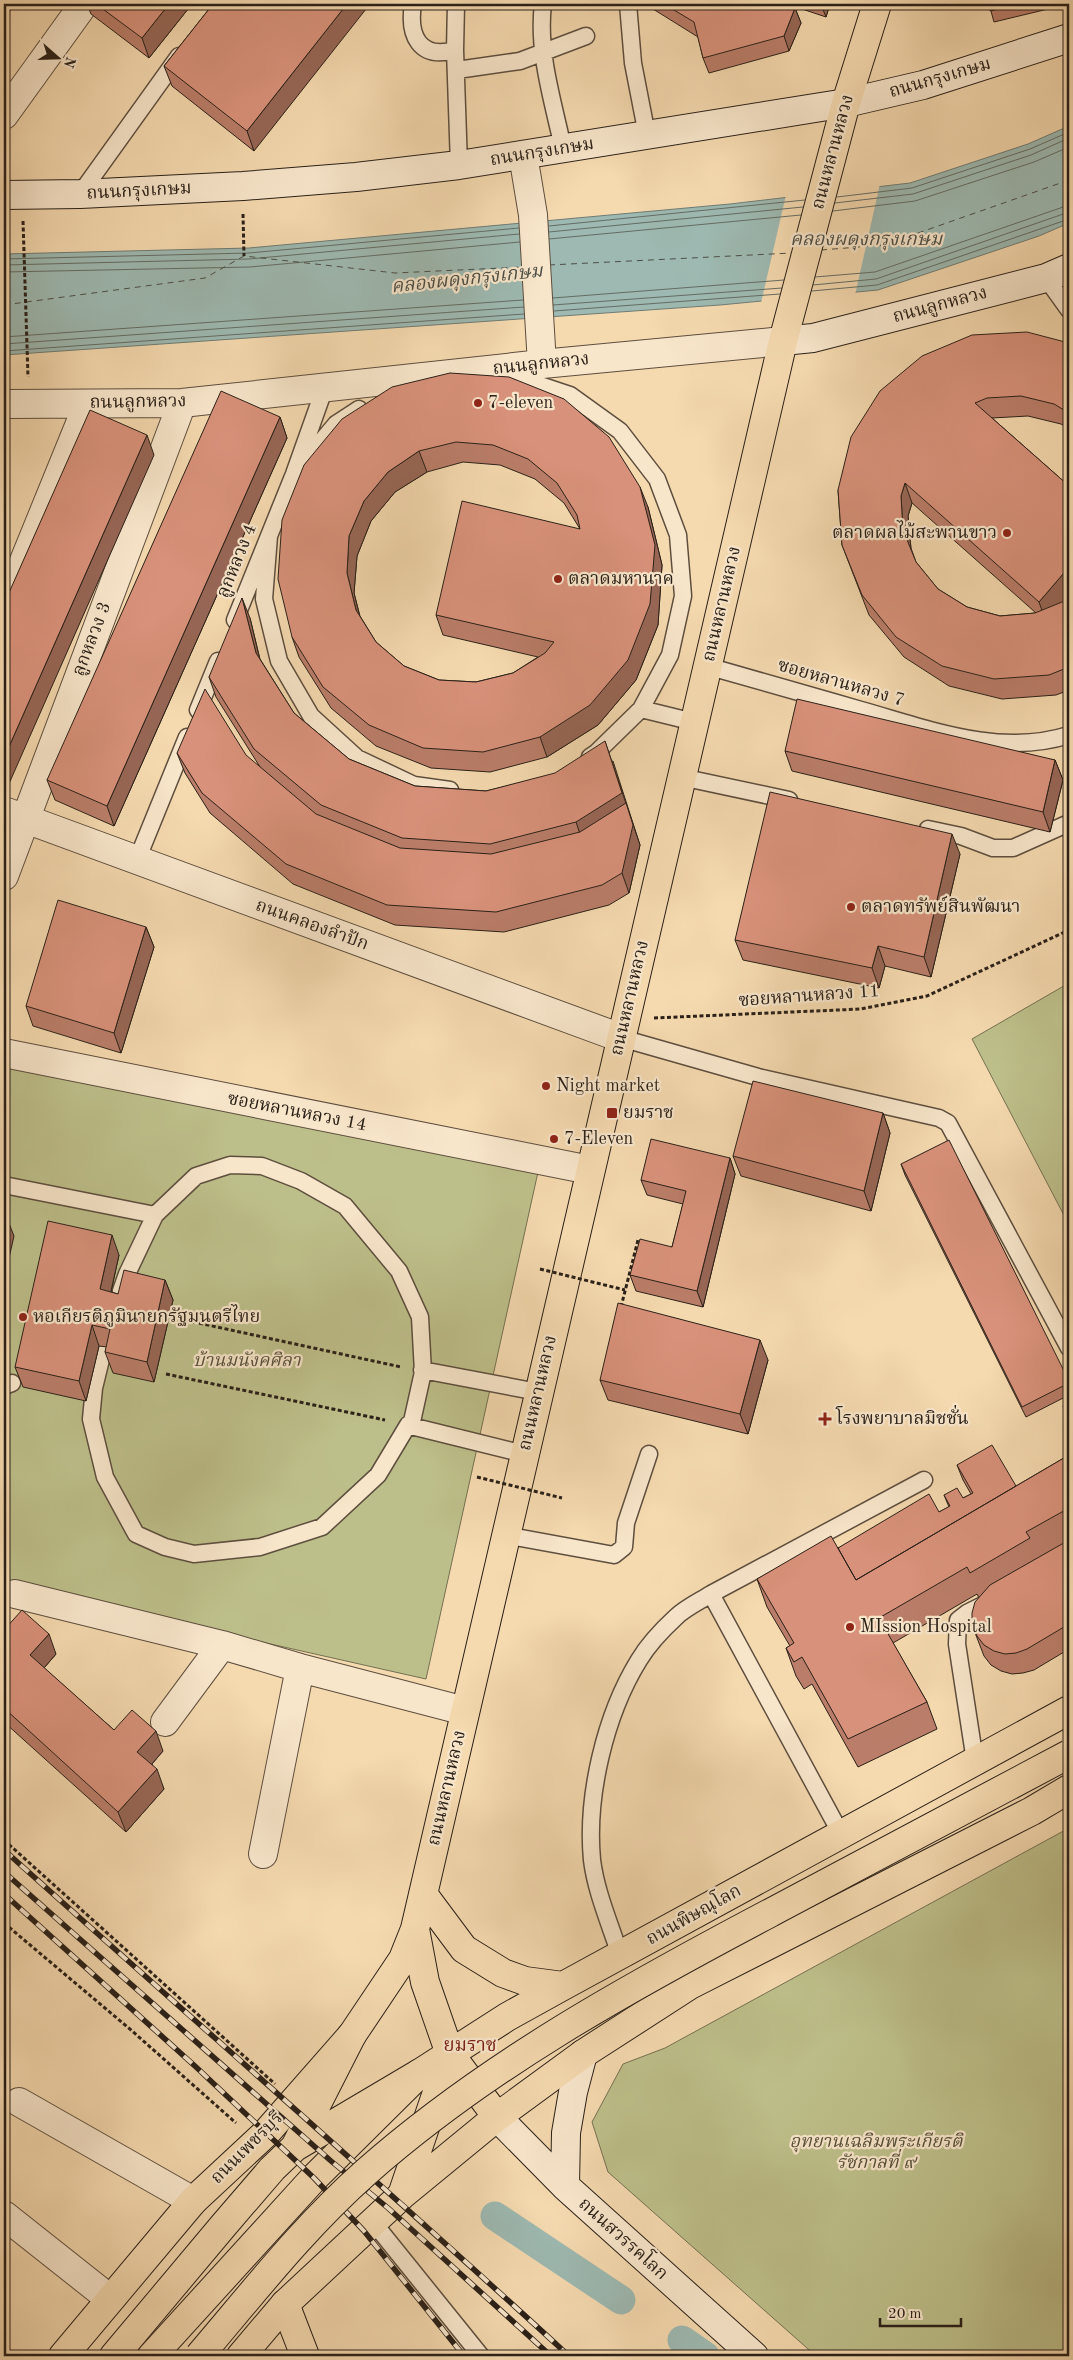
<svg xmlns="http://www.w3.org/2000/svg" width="1073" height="2360" viewBox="0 0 1073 2360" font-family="'Old Standard TT','Noto Serif Thai',serif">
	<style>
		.green { fill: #bdbf8a; stroke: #747051 }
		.water { fill: #9db9b1; stroke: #6f7c74 }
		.pier { fill: #f5d9af }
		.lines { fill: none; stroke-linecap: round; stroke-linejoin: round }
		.shore { stroke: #646c64; stroke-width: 1 }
		.canal { stroke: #9db9b1; stroke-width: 29 }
		.ferry { stroke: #4c4e46; stroke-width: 1; stroke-dasharray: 6 5; stroke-linecap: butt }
		.lane-casing { stroke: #5d4e3e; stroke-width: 19 }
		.street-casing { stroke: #5d4e3e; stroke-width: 30 }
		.secondary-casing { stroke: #2a2018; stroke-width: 30 }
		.primary-casing { stroke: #2a2018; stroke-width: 30 }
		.highway-casing { stroke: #2a2018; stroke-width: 30 }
		.path { stroke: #2a2018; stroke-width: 3; stroke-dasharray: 4 2.5; stroke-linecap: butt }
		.lane { stroke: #f8e6cb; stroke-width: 16 }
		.street { stroke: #f8e6cb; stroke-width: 28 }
		.secondary { stroke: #f8e6cb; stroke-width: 28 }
		.primary { stroke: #f5d9af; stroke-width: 28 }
		.highway { stroke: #f5d9af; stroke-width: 28 }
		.rail-casing { stroke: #2a2018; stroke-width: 5.5 }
		.rail { stroke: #f8e6cb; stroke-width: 4; stroke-dasharray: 11; stroke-linecap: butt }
		.primary-bridge-casing { stroke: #2a2018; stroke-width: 30; stroke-linecap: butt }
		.path-bridge { stroke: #2a2018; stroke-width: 3; stroke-dasharray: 4 2.5; stroke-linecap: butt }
		.primary-bridge { stroke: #f5d9af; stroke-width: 28 }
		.wall { fill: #ba7d69; stroke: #2a2018; fill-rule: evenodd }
		.shaded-wall { fill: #976655; stroke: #2a2018 }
		.building { fill: #d8917a; stroke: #2a2018; fill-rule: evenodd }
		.poi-dot { fill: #8f2418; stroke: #f8e6cb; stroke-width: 2 }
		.labels { text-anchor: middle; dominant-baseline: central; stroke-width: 4.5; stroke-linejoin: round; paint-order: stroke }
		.street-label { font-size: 18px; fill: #2a2018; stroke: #f8e6cb }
		.poi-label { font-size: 18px; fill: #2a2018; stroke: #f8e6cb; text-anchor: start }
		.park-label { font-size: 18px; font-style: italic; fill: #56503a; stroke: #f8e6cb }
		.water-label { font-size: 19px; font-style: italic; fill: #4c4e46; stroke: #f8e6cb }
		.neighbourhood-label { font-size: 19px; fill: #7a1f14; stroke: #f8e6cb }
	</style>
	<rect width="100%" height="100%" fill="#f5d9af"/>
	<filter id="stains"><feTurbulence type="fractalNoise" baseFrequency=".004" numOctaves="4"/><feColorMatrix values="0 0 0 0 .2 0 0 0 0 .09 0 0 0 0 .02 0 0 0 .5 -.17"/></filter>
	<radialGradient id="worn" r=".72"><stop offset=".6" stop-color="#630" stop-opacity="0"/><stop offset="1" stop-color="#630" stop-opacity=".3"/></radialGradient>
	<path class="green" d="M 1069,983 L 1069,1225 L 972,1039 Z
		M 4,1060 L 538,1172 L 426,1679 L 4,1584 Z
		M 1069,1828 L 1069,2356 L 816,2356 L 608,2172 L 592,2122 L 623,2064 L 665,2048 Z"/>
	<path class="water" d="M 1069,126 L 1069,223 L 1039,236 L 878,290 L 720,305 L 4,355 L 4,254 L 249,248 L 730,204 L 910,183 L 1028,144 Z"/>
	<path class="pier" d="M 880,184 L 855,295 L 761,303 L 786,195 Z"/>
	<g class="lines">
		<path class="shore" d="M 837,197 L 912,188 L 1030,149 L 1069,132
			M 835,203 L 913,194 L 1031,155 L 1069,138
			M 833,211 L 915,201 L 1034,162 L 1069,147
			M 549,226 L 805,200
			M 549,232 L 803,207
			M 549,239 L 801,215
			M 4,259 L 249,253 L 519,228
			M 4,265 L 249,259 L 519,234
			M 4,272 L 250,267 L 520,242
			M 815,277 L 875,272 L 1069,205
			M 813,285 L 876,279 L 1069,212
			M 812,291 L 877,285 L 1069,219
			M 553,298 L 784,280
			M 553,305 L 782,288
			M 554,311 L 780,294
			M 4,337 L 523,300
			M 4,344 L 524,307
			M 4,351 L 524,314"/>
		<path class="canal" d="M 495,2216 L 621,2300
			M 682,2340 L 705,2356"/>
		<path class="ferry" d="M 821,250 L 884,245 L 1069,180
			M 549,265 L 792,253
			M 4,305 L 205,278 L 244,256 L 395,273 L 523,267"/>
		<defs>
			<path id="lane" d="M 413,4 C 408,35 419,60 455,50
				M 456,4 L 455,50 L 459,165
				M 543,4 C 537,52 553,101 563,148
				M 628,4 L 633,63 L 647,135
				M 457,70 L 520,61 L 586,36
				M 80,194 L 179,56
				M 1046,278 L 1069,310
				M 506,375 L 513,376 L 570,395 L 620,431 L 657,479 L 678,535 L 683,596 L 670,655 L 641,709 L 596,753 L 590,757
				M 294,474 L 336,424 L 359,409
				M 269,536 L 264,599 L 279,661 L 311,716 L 357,758 L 414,785 L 450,790
				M 235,620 L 294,474 L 325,387
				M 707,666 C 759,681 810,695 861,710 C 929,729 999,757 1069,735
				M 641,709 L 694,722
				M 198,710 L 218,661
				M 681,777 L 789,800
				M 928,829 L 961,836 L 993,848 L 1013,848 L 1069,823
				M 137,860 L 187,737
				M 621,1038 L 758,1077 L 939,1118 L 948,1123 L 1069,1348
				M 4,1185 L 155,1215
				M 104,1347 L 94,1388 L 91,1419 L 105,1477 L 136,1534 L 165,1547 L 194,1554 L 260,1547 L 322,1527 L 378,1475 L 408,1425 L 411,1426 L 423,1372 L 420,1317 L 399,1271 L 345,1206 L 301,1181 L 262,1166 L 230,1165 L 196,1176 L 155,1215 L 127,1274 L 121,1291
				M 422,1370 L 538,1392
				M 4,1386 L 12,1383
				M 411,1426 L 524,1454
				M 505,1535 L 614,1555 L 624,1547 L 626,1523 L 649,1454
				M 975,1761 L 957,1644 L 958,1620 L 967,1613 L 993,1600
				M 841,1834 L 711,1594 L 924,1480
				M 620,1955 C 610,1924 596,1892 592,1860 C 586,1796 605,1715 639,1660 C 648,1645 663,1629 676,1617 C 685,1608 700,1601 711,1594
				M 373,2222 L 481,2356"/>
			<path id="street" d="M 4,115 L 84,4
				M 523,155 L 533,215 L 542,364
				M 4,404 L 182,403 L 542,364 L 783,341
				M 4,610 L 88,404
				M 4,811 L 621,1038
				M 4,876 L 182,403
				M 4,1053 L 590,1170
				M 15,1594 L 222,1645 L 300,1668 L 465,1711
				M 165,1722 L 222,1645
				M 263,1854 L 300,1668
				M 19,2102 L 193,2201
				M 4,2215 L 110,2299"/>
			<path id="secondary" d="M 4,195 L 80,194 L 243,186 L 356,177 L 459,165 L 846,103 L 923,85 L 1069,38
				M 783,341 L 813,338 L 1046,278 L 1069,268
				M 497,2117 L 565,2186 L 754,2356
				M 565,2186 L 566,2133 L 573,2092 L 583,2054"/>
			<path id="primary" d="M 423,1894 L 464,1949 L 503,1973 L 525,1981 L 563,1986
				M 497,2117 L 450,2054 L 425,1982 L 415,1929 L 783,341 L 846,103 L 877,4
				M 402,2195 L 450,2054
				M 63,2356 L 193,2201 L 266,2133 L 352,2035 L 403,1959 L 415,1929
				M 152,2356 L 314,2178 L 420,2073 L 507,2017 L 563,1986 L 1069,1710
				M 241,2356 L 285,2304 L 402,2195 L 497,2117 L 583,2054 L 690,1985 L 1032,1811 L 1069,1789"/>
			<path id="highway" d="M 295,2147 L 420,2073
				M 285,2304 L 305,2356
				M 114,2356 L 223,2226 L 272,2169 L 295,2147 L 352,2035"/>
		</defs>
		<use href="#lane" class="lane-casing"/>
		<use href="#street" class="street-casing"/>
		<use href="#secondary" class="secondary-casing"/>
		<use href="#primary" class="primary-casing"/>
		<use href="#highway" class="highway-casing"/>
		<path class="path" d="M 243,214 L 244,256
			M 23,221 L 28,377
			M 654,1018 L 861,1009 L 927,996 L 1069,930
			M 621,1307 L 638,1240
			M 180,1319 L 401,1367
			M 166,1374 L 385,1420
			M 4,1840 L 275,2084
			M 4,1923 L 131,2030 L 236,2123"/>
		<use href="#lane" class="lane"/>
		<use href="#street" class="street"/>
		<use href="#secondary" class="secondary"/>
		<use href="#primary" class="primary"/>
		<use href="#highway" class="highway"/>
		<defs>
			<path id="rail" d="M 4,1850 C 192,2019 383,2185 569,2356
				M 4,1872 L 331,2161 L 388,2208 L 551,2356
				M 4,1894 L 196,2067 L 314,2178 L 364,2231 L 464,2356"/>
		</defs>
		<use href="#rail" class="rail-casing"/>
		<use href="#rail" class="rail"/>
		<defs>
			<path id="primary-bridge" d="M 199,2356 C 252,2294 303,2228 365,2173 C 486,2066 628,1988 770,1913 C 870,1860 970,1807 1069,1754"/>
		</defs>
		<use href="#primary-bridge" class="primary-bridge-casing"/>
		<path class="path-bridge" d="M 540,1269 L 625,1290
			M 477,1477 L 562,1498"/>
		<use href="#primary-bridge" class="primary-bridge"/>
	</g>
	<path class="wall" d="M 87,4 L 192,4 L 149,58 L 91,14 Z
		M 213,4 L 254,151 L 172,86 L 164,66 Z
		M 645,4 L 830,4 L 826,17 L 790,5 L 795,8 L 801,23 L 789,51 L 709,73 L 703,58 L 698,37 Z
		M 989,4 L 1069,4 L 994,22 Z
		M 1069,343 L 1069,429 L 1061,424 L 1028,416 L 992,418 L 1069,486 L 1069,595 L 1064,601 L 1069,598 L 1069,690 L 1056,695 L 1002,699 L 949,686 L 904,657 L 869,615 L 842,545 L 838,490 ZM 912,503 L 1036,613 L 1000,616 L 967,607 L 938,589 L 916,562 L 911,548 L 908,516 Z
		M 450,373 L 648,507 L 662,565 L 658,625 L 636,680 L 598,725 L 547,757 L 490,772 L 431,768 L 376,746 L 331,708 L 299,657 L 292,637 ZM 463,462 L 500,465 L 535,479 L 564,503 L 580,529 L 436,615 L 443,635 L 538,657 L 513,673 L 476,682 L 439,680 L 404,666 L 376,642 L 360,616 L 354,593 L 357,556 L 371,521 L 395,492 L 427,472 Z
		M 280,417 L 287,438 L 114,826 L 55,800 L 47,780 Z
		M 250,618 L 260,659 L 294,713 L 349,759 L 415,786 L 486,791 L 613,761 L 640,845 L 629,893 L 609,905 L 504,932 L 395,925 L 293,884 L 210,813 L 185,773 L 177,753 L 260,767 L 216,697 L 209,677 Z
		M 785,751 L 1055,760 L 1063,780 L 1050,832 L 792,771 Z
		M 960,854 L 931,977 L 885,966 L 879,988 L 743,960 L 735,940 Z
		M 146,927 L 154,947 L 121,1053 L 33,1026 L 26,1006 Z
		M 883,1113 L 890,1133 L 871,1211 L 741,1176 L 733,1156 Z
		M 730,1158 L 735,1174 L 703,1307 L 636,1291 L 630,1275 L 672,1247 L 683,1204 L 647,1195 L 641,1180 Z
		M 901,1164 L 1069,1381 L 1069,1395 L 1026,1417 L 905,1175 Z
		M 119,1255 L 111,1292 L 118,1294 L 165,1280 L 173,1300 L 154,1382 L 113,1373 L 105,1352 L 107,1347 L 99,1346 L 86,1401 L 23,1387 L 15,1367 Z
		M 768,1360 L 748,1434 L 608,1400 L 600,1380 Z
		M 1069,1402 L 1069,1422 L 1063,1406 Z
		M 1069,1455 L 1069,1649 L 1034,1670 L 1023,1673 L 1012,1674 L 1001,1671 L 991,1665 L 984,1656 L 972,1625 L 979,1598 L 977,1594 L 893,1643 L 927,1702 L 937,1729 L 858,1767 L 812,1684 L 804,1689 L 796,1676 L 786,1648 L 790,1646 L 767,1607 L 757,1579 L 838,1548 L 939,1512 L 949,1507 L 944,1495 L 963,1498 L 971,1494 L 963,1480 L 957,1465 L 1016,1486 Z
		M 4,1630 L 56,1654 L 44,1668 L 114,1730 L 163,1751 L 152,1764 L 164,1789 L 126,1832 L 4,1722 Z"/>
	<path class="shaded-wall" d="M 4,4 L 15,4 L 4,19 Z
		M 169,4 L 192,4 L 149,58 L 142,38 Z
		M 347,4 L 370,4 L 254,151 L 247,131 Z
		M 823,4 L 830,4 L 826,17 L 822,7 Z
		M 795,8 L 801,23 L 789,51 L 784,36 Z
		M 280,417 L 287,438 L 114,826 L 107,806 Z
		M 147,435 L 154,455 L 4,795 L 4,758 Z
		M 419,451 L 427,472 L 395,492 L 371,521 L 357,556 L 354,593 L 363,630 L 356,610 L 347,573 L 349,536 L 364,501 L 388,472 Z
		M 905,483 L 912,503 L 908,516 L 911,550 L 903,530 L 901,496 Z
		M 640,487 L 648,507 L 662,565 L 658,625 L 636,680 L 598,725 L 547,757 L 540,737 Z
		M 1069,567 L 1069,595 L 1046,622 L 1039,602 Z
		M 242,598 L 250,618 L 263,673 L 256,653 Z
		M 605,741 L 640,845 L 629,893 L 622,873 L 583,843 L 576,822 Z
		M 1055,760 L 1063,780 L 1050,832 L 1043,812 Z
		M 952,834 L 960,854 L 931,977 L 924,957 Z
		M 146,927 L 154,947 L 121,1053 L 114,1033 Z
		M 878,946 L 885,966 L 879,988 L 872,968 Z
		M 883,1113 L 890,1133 L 871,1211 L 864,1191 Z
		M 730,1158 L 735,1174 L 703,1307 L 697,1291 Z
		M 8,1221 L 14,1236 L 4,1280 L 4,1240 Z
		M 112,1235 L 119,1255 L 107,1309 L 100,1289 Z
		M 165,1280 L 173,1300 L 154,1382 L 147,1362 Z
		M 92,1325 L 99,1346 L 86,1401 L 79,1381 Z
		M 760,1340 L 768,1360 L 748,1434 L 740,1414 Z
		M 49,1634 L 56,1654 L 38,1675 L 30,1655 Z
		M 156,1731 L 163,1751 L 145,1772 L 137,1752 Z
		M 157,1769 L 164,1789 L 126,1832 L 118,1812 Z"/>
	<path class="building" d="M 96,4 L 169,4 L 142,38 Z
		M 213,4 L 347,4 L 247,131 L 164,66 Z
		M 664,4 L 787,4 L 795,8 L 784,36 L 703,58 L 694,22 Z
		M 813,4 L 823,4 L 822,7 Z
		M 989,4 L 1022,4 L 990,11 Z
		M 1027,332 L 1069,343 L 1069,413 L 1054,404 L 1021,396 L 987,398 L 975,403 L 1069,486 L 1069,567 L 1039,602 L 905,483 L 901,496 L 903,530 L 916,562 L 938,589 L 967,607 L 1000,616 L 1035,613 L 1067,600 L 1069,598 L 1069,667 L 1049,675 L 994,679 L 942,666 L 896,637 L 862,595 L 842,545 L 838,490 L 851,437 L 880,391 L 922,356 L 972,335 Z
		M 450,373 L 509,377 L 564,399 L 609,437 L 640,487 L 655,545 L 650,604 L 628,660 L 590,705 L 540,737 L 483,752 L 423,748 L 369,725 L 323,687 L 292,637 L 278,579 L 282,520 L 304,465 L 342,419 L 392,387 ZM 456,442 L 493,445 L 528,459 L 557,483 L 577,515 L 580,529 L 462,501 L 436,615 L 554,642 L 545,653 L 513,673 L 476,682 L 439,680 L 404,666 L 376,642 L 356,610 L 347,573 L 349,536 L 364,501 L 388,472 L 419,451 Z
		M 221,391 L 280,417 L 107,806 L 47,780 Z
		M 90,410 L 147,435 L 4,758 L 4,604 Z
		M 242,598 L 256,653 L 294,713 L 349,759 L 415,786 L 486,791 L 555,773 L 605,741 L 622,793 L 576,822 L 490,844 L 402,838 L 321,805 L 254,749 L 209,677 Z
		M 205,689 L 246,755 L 316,814 L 400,848 L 491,854 L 580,832 L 626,803 L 633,825 L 622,873 L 602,885 L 496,912 L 387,905 L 286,864 L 202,793 L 177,753 Z
		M 797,699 L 1055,760 L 1043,812 L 785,751 Z
		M 770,792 L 952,834 L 924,957 L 878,946 L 872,968 L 735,940 Z
		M 58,900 L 146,927 L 114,1033 L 26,1006 Z
		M 753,1081 L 883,1113 L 864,1191 L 733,1156 Z
		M 651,1139 L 730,1158 L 697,1291 L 630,1275 L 640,1239 L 672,1247 L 686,1191 L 641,1180 Z
		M 949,1140 L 1069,1381 L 1069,1383 L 1022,1407 L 901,1164 Z
		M 4,1220 L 8,1221 L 4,1240 Z
		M 48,1221 L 112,1235 L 100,1289 L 118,1294 L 124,1270 L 165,1280 L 147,1362 L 105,1352 L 110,1329 L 92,1325 L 79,1381 L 15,1367 Z
		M 618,1303 L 760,1340 L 740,1414 L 600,1380 Z
		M 1069,1402 L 1069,1417 L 1063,1406 Z
		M 992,1445 L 1016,1486 L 856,1580 L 838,1548 L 929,1494 L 939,1512 L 950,1506 L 944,1495 L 957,1488 L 963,1498 L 973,1493 L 957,1465 Z
		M 1069,1455 L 1069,1508 L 1026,1532 L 1030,1538 L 970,1573 L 967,1567 L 879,1618 L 927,1702 L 848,1739 L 802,1657 L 794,1662 L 786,1648 L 794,1643 L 757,1579 L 831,1536 L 856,1580 Z
		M 1069,1540 L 1069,1624 L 1027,1649 L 1016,1653 L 1005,1654 L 994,1651 L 984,1645 L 977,1636 L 972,1625 L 972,1613 L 975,1602 L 990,1585 Z
		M 22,1610 L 49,1634 L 30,1655 L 114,1730 L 132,1710 L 156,1731 L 137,1752 L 157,1769 L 118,1812 L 4,1708 L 4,1630 Z"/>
	<g class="poi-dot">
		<circle cx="478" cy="403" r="5"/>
		<circle cx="1007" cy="533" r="5"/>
		<circle cx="558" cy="579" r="5"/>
		<circle cx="851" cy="907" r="5"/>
		<circle cx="546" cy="1086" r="5"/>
		<rect x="606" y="1107" width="12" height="12" rx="2.5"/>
		<circle cx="554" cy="1139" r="5"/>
		<circle cx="23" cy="1317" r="5"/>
		<path d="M822.5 1411.5h5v5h5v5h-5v5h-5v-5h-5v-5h5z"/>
		<circle cx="850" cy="1627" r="5"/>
	</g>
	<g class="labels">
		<g class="street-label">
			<text transform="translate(940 78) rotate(-16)">ถนนกรุงเกษม</text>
			<text transform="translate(542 152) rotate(-9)">ถนนกรุงเกษม</text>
			<text transform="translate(833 152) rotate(-75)">ถนนหลานหลวง</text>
			<text transform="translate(139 191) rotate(-3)">ถนนกรุงเกษม</text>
			<text transform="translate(940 305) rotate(-15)">ถนนลูกหลวง</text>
			<text transform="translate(541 364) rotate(-6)">ถนนลูกหลวง</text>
			<text transform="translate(138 402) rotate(-1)">ถนนลูกหลวง</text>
			<text transform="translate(237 561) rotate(-68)">ลูกหลวง 4</text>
			<text transform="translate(722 604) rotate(-77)">ถนนหลานหลวง</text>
			<text transform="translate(92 639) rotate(-69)">ลูกหลวง 3</text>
			<text transform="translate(841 683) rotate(16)">ซอยหลานหลวง 7</text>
			<text transform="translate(312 925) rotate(20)">ถนนคลองลำปัก</text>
			<text transform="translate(809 996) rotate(-4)">ซอยหลานหลวง 11</text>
			<text transform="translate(630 998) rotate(-77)">ถนนหลานหลวง</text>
			<text transform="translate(297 1112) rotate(11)">ซอยหลานหลวง 14</text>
			<text transform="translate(538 1393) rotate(-77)">ถนนหลานหลวง</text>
			<text transform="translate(447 1788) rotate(-77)">ถนนหลานหลวง</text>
			<text transform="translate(694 1915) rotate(-29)">ถนนพิษณุโลก</text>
			<text transform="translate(247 2148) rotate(-45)">ถนนเพชรบุรี</text>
			<text transform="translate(623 2239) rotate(42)">ถนนสวรรคโลก</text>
		</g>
		<g class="poi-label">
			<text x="488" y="403">7-eleven</text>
			<text x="997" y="533" text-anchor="end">ตลาดผลไม้สะพานขาว</text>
			<text x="568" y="579">ตลาดมหานาค</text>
			<text x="861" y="907">ตลาดทรัพย์สินพัฒนา</text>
			<text x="556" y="1086">Night market</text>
			<text x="623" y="1113">ยมราช</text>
			<text x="564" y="1139">7-Eleven</text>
			<text x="33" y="1317">หอเกียรติภูมินายกรัฐมนตรีไทย</text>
			<text x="836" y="1419">โรงพยาบาลมิชชั่น</text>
			<text x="860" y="1627">MIssion Hospital</text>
		</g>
		<g class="park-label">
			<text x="247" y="1361">บ้านมนังคศิลา</text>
			<text x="876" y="2142">อุทยานเฉลิมพระเกียรติ<tspan x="876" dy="21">รัชกาลที่ ๙</tspan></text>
		</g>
		<g class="water-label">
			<text x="866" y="240">คลองผดุงกรุงเกษม</text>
			<text transform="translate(467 280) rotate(-6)">คลองผดุงกรุงเกษม</text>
		</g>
		<g class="neighbourhood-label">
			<text x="470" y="2046">ยมราช</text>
		</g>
	</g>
	<rect width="1073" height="2360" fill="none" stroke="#f5d9af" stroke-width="20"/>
	<rect x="5" y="5" width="1063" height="2350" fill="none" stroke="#2a2018" stroke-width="2.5"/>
	<rect x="10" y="10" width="1053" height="2340" fill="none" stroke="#2a2018"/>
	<g transform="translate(58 58) rotate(110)" stroke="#f8e6cb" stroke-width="4" paint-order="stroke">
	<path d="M0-4L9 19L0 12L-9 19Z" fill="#2a2018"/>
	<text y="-8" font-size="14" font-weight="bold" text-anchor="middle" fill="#2a2018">N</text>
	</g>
	<path d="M880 2318v8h81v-8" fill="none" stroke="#2a2018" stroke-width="2.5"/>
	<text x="888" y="2318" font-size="15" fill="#2a2018" stroke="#f8e6cb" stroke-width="4" paint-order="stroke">20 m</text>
	<rect width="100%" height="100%" filter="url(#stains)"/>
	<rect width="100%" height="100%" fill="url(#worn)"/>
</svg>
